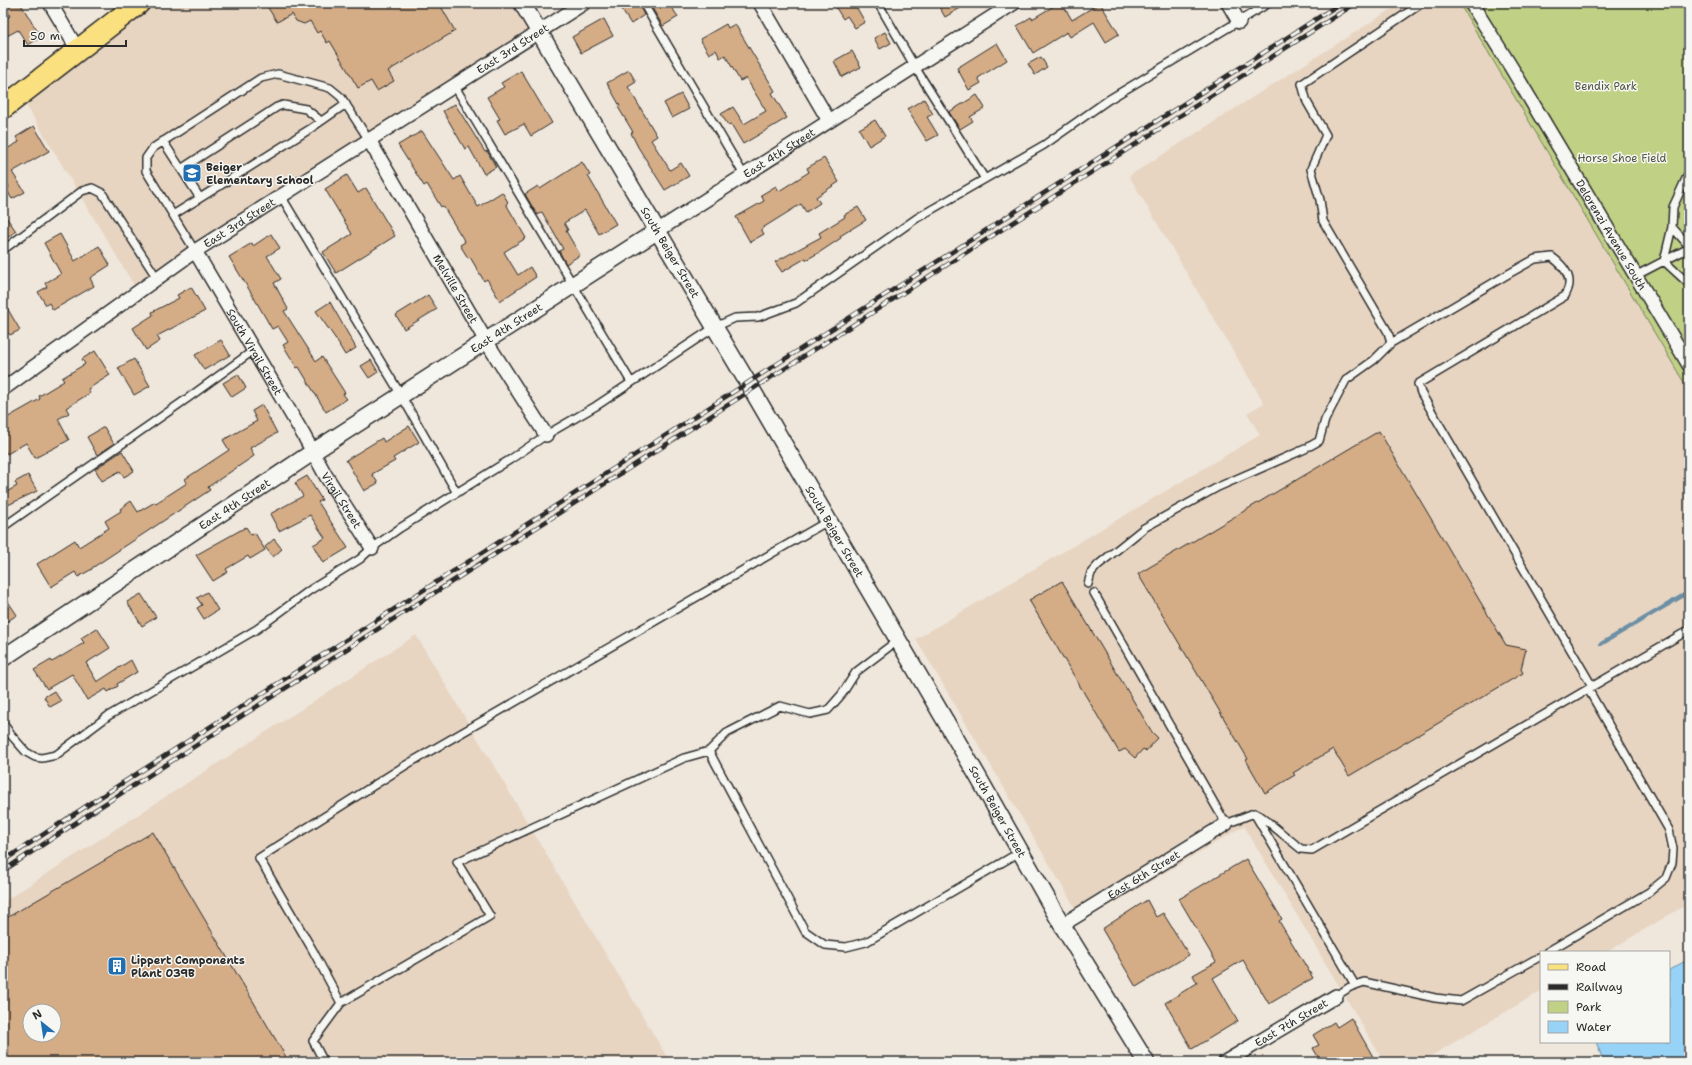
<svg xmlns="http://www.w3.org/2000/svg" width="1692" height="1065" viewBox="0 0 1692 1065" font-family="'Shantell Sans',sans-serif">
	<style>
		.built { fill: #e7d5c2; fill-rule: evenodd }
		.green { fill: #c0d186; stroke: #767e58 }
		.water { fill: #97d2f7; stroke: #6c8fa5 }
		.lines { fill: none; stroke-linecap: round; stroke-linejoin: round }
		.stream { stroke: #6c8fa5; stroke-width: 4 }
		.building { fill: #d4ac86; stroke: #2b2b2b; fill-rule: evenodd }
		.service-casing { stroke: #2b2b2b; stroke-width: 10 }
		.minor-casing { stroke: #2b2b2b; stroke-width: 16 }
		.tertiary-casing { stroke: #2b2b2b; stroke-width: 19 }
		.primary-casing { stroke: #2b2b2b; stroke-width: 24 }
		.service { stroke: #f6f6f2; stroke-width: 7 }
		.minor { stroke: #f6f6f2; stroke-width: 13 }
		.tertiary { stroke: #f6f6f2; stroke-width: 16 }
		.primary { stroke: #fbe080; stroke-width: 21 }
		.rail-casing { stroke: #2b2b2b; stroke-width: 4.5 }
		.rail { stroke: #f6f6f2; stroke-width: 3; stroke-dasharray: 9; stroke-linecap: butt }
		.labels { text-anchor: middle; dominant-baseline: central; stroke-width: 3; stroke-linejoin: round; paint-order: stroke }
		.street-label { font-size: 11px; fill: #2b2b2b; stroke: #f6f6f2 }
		.park-label { font-size: 11px; fill: #505442; stroke: #f6f6f2 }
		.poi-label { font-size: 11px; font-weight: bold; fill: #2b2b2b; stroke: #f6f6f2; text-anchor: start }
	</style>
	<rect width="100%" height="100%" fill="#efe7dc"/>
	<filter id="ink" filterUnits="userSpaceOnUse"><feTurbulence type="fractalNoise" baseFrequency=".025" numOctaves="2"/><feDisplacementMap in="SourceGraphic" scale="8" xChannelSelector="R" yChannelSelector="G"/><feConvolveMatrix kernelMatrix="1 2 1 2 8 2 1 2 1" color-interpolation-filters="sRGB"/></filter>
	<g filter="url(#ink)">
		<path class="built" d="M 139,3 L 522,3 L 538,32 L 138,292 L 20,95 Z
			M 1401,3 L 1459,3 L 1689,391 L 1689,903 L 1607,952 L 1541,952 L 1541,991 L 1421,1062 L 1384,1062 L 1244,826 L 1083,921 L 916,639 L 1260,435 L 1247,413 L 1264,403 L 1129,176 Z
			M 416,635 L 670,1062 L 3,1062 L 3,902 ZM 30,1011 L 54,1011 L 54,1035 L 30,1035 Z"/>
		<path class="green" d="M 1459,3 L 1689,3 L 1689,391 Z"/>
		<path class="water" d="M 1689,959 L 1689,1062 L 1604,1062 L 1596,1042 L 1669,1042 L 1669,970 Z"/>
		<g class="lines">
			<path class="stream" d="M 1601,644 L 1689,592"/>
		</g>
		<path class="building" d="M 3,3 L 20,3 L 41,37 L 28,45 L 18,30 L 3,38 L 3,20 L 10,16 Z
			M 265,3 L 439,3 L 455,31 L 388,71 L 394,81 L 377,91 L 371,81 L 358,88 L 330,41 L 327,43 L 320,31 L 317,33 L 310,21 L 304,24 L 296,21 L 292,14 L 277,22 Z
			M 617,3 L 638,3 L 644,15 L 631,24 Z
			M 649,3 L 669,3 L 678,17 L 663,26 Z
			M 833,3 L 854,3 L 865,22 L 855,28 L 847,16 L 843,19 Z
			M 937,3 L 969,3 L 945,17 Z
			M 1059,3 L 1062,3 L 1072,20 L 1100,3 L 1119,34 L 1106,42 L 1094,22 L 1070,37 L 1067,32 L 1033,53 L 1017,26 L 1031,17 L 1032,19 Z
			M 604,19 L 613,36 L 581,53 L 572,37 Z
			M 726,24 L 728,28 L 735,24 L 775,91 L 772,93 L 787,118 L 743,144 L 731,124 L 728,125 L 721,114 L 733,107 L 744,124 L 766,111 L 746,78 L 740,81 L 725,55 L 720,58 L 716,50 L 709,54 L 700,39 Z
			M 885,32 L 891,43 L 880,49 L 874,38 Z
			M 997,43 L 1007,60 L 978,78 L 981,83 L 969,90 L 957,68 Z
			M 852,51 L 861,67 L 842,77 L 834,61 Z
			M 1041,57 L 1047,67 L 1035,75 L 1028,64 Z
			M 629,70 L 636,82 L 628,87 L 657,136 L 651,140 L 670,170 L 681,163 L 689,176 L 665,190 L 638,147 L 631,133 L 633,132 L 618,107 L 620,106 L 607,83 Z
			M 521,71 L 552,123 L 531,136 L 524,124 L 505,134 L 497,120 L 500,119 L 487,97 L 504,87 L 501,83 Z
			M 681,94 L 689,109 L 672,118 L 664,103 Z
			M 977,95 L 985,108 L 970,117 L 973,121 L 960,129 L 949,112 Z
			M 924,99 L 933,114 L 927,117 L 938,135 L 927,141 L 907,109 Z
			M 455,104 L 485,152 L 487,151 L 496,167 L 484,174 L 469,147 L 465,149 L 443,111 Z
			M 875,120 L 885,136 L 869,146 L 859,129 Z
			M 34,126 L 49,151 L 12,172 L 25,192 L 12,199 L 6,189 L 9,187 L 3,177 L 3,151 L 19,142 L 16,137 Z
			M 422,131 L 454,180 L 460,176 L 478,207 L 502,192 L 508,202 L 506,204 L 526,238 L 504,252 L 518,275 L 530,267 L 536,277 L 500,301 L 487,279 L 484,281 L 470,257 L 468,258 L 460,245 L 465,242 L 443,206 L 441,207 L 427,184 L 424,186 L 398,145 Z
			M 824,158 L 839,182 L 816,197 L 820,203 L 806,212 L 801,204 L 761,229 L 764,234 L 750,242 L 736,217 L 764,201 L 761,195 L 776,186 L 779,191 L 809,172 L 807,168 Z
			M 582,162 L 590,175 L 588,176 L 616,224 L 599,234 L 585,210 L 564,223 L 568,230 L 566,231 L 580,255 L 566,264 L 559,251 L 563,249 L 542,212 L 537,215 L 525,194 L 538,186 L 540,189 Z
			M 347,175 L 358,193 L 366,188 L 395,236 L 336,273 L 323,252 L 352,234 L 325,189 Z
			M 858,207 L 866,220 L 840,236 L 841,238 L 820,252 L 806,260 L 806,258 L 782,272 L 775,262 L 821,237 L 819,233 L 845,217 L 844,215 Z
			M 3,213 L 16,231 L 7,238 L 3,232 Z
			M 60,234 L 75,261 L 99,246 L 110,265 L 90,278 L 94,286 L 53,310 L 49,303 L 46,305 L 38,292 L 47,287 L 45,283 L 61,274 L 44,243 Z
			M 271,234 L 280,248 L 267,256 L 281,279 L 274,283 L 288,309 L 284,311 L 316,361 L 322,357 L 345,393 L 343,394 L 347,399 L 326,412 L 299,367 L 297,368 L 283,345 L 288,342 L 278,326 L 272,329 L 253,296 L 229,257 L 252,243 L 253,246 Z
			M 191,287 L 205,311 L 157,336 L 160,341 L 146,350 L 133,328 L 153,315 L 152,312 L 179,298 L 177,295 Z
			M 428,295 L 437,309 L 404,329 L 396,315 Z
			M 3,301 L 20,330 L 10,335 L 8,333 L 3,336 Z
			M 330,302 L 356,348 L 345,355 L 339,345 L 340,345 L 316,311 Z
			M 221,340 L 230,355 L 204,370 L 195,355 Z
			M 95,351 L 110,375 L 88,389 L 90,393 L 66,408 L 69,413 L 58,419 L 69,440 L 35,458 L 26,443 L 7,454 L 3,447 L 3,420 L 40,399 L 39,396 L 64,381 L 62,378 L 85,364 L 82,359 Z
			M 134,359 L 150,386 L 134,395 L 118,368 Z
			M 371,360 L 378,372 L 369,378 L 361,366 Z
			M 238,374 L 246,388 L 232,397 L 223,383 Z
			M 262,405 L 277,433 L 250,448 L 254,456 L 208,487 L 210,490 L 92,568 L 92,569 L 78,577 L 75,572 L 51,587 L 37,564 L 75,540 L 79,547 L 109,528 L 105,521 L 121,511 L 120,509 L 131,501 L 138,512 L 155,502 L 156,503 L 187,483 L 185,479 L 229,450 L 223,440 L 257,421 L 252,411 Z
			M 409,426 L 419,442 L 393,458 L 395,461 L 372,474 L 378,483 L 364,491 L 346,460 L 382,438 L 384,442 Z
			M 104,427 L 114,444 L 97,455 L 87,437 Z
			M 1379,431 L 1506,645 L 1526,649 L 1521,669 L 1523,673 L 1349,776 L 1333,749 L 1293,773 L 1295,775 L 1265,793 L 1246,760 L 1248,759 L 1138,574 Z
			M 122,451 L 134,471 L 124,477 L 120,471 L 102,481 L 95,469 Z
			M 28,475 L 37,491 L 6,506 L 3,501 L 3,494 L 17,486 L 15,482 Z
			M 307,476 L 322,500 L 318,502 L 348,548 L 323,563 L 313,545 L 325,538 L 310,515 L 279,531 L 270,514 L 303,496 L 295,483 Z
			M 246,527 L 251,535 L 255,533 L 265,550 L 250,559 L 248,556 L 226,569 L 228,572 L 213,581 L 196,555 Z
			M 274,539 L 282,549 L 273,557 L 265,547 Z
			M 1062,581 L 1152,732 L 1158,738 L 1146,751 L 1143,749 L 1135,758 L 1125,749 L 1119,752 L 1029,600 Z
			M 207,592 L 218,610 L 204,619 L 197,608 L 202,605 L 197,598 Z
			M 3,594 L 17,615 L 3,624 Z
			M 141,594 L 156,617 L 142,626 L 127,602 Z
			M 97,628 L 110,648 L 86,663 L 97,682 L 131,660 L 137,672 L 117,684 L 118,686 L 108,692 L 106,689 L 87,700 L 72,674 L 47,689 L 34,670 L 51,660 L 52,662 L 84,643 L 81,638 Z
			M 54,691 L 61,701 L 50,707 L 44,697 Z
			M 153,832 L 289,1062 L 3,1062 L 3,920 ZM 30,1011 L 54,1011 L 54,1035 L 30,1035 Z
			M 1246,859 L 1282,919 L 1279,921 L 1313,978 L 1269,1004 L 1243,960 L 1213,978 L 1238,1021 L 1192,1049 L 1165,1003 L 1197,983 L 1193,975 L 1216,962 L 1179,899 Z
			M 1147,900 L 1156,917 L 1163,913 L 1189,955 L 1136,987 L 1102,929 Z
			M 1351,1018 L 1376,1062 L 1321,1062 L 1313,1048 L 1319,1045 L 1313,1035 L 1334,1022 L 1337,1027 Z"/>
		<g class="lines">
			<defs>
				<path id="service" d="M 643,3 L 744,175
					M 878,3 L 915,67 L 985,179
					M 454,85 L 631,382
					M 163,141 L 181,169 L 277,107 L 283,105 L 306,109 L 321,121
					M 181,169 L 200,198
					M 1689,172 L 1673,207 L 1672,227 L 1664,261 L 1689,284
					M 281,196 L 401,395 L 457,493
					M 173,215 L 310,129 L 346,104
					M 1672,227 L 1689,246
					M 3,250 L 82,191 L 92,188 L 102,193 L 157,278
					M 195,251 L 146,171 L 146,158 L 153,148 L 261,78 L 278,74 L 330,88 L 341,97 L 369,140
					M 1635,276 L 1689,248
					M 1391,343 L 1510,273 L 1535,259 L 1552,257 C 1560,263 1570,273 1569,284 C 1569,288 1566,293 1565,296 L 1418,384 L 1421,393 L 1592,686
					M 1310,446 L 1319,441 L 1325,420 L 1346,380 L 1374,360 L 1391,343 L 1388,332 L 1323,221 L 1320,200 L 1311,169 L 1326,135 L 1307,102 L 1302,84 L 1422,3
					M 3,527 L 188,398 L 254,350
					M 1088,584 L 1091,573 L 1098,565 L 1144,528 L 1218,487 L 1305,449
					M 1094,593 L 1226,824 L 1254,813 L 1262,817 L 1301,849 L 1312,850 L 1689,630
					M 898,640 L 856,672 L 842,694 L 828,710 L 810,714 L 780,706 L 727,733 L 709,751 L 805,931 L 825,945 L 846,947 L 866,942 L 1020,852
					M 3,723 L 11,735 L 26,752 L 35,757 L 42,758 L 56,755 L 108,716 L 257,629 L 310,590 L 360,559 L 372,548 L 400,528 L 511,459 L 546,435 L 596,406 L 715,327 L 735,318 L 758,317 L 796,303 L 917,218 L 1044,145 L 1108,100 L 1269,3
					M 1254,813 L 1355,985
					M 1547,952 L 1649,892 L 1666,878 L 1672,863 L 1673,849 L 1669,830 L 1588,689
					M 1336,996 L 1350,987 L 1364,982 L 1435,998 L 1461,1001 L 1541,956
					M 341,1003 L 490,916 L 457,862 L 684,758 L 709,751
					M 324,1062 L 313,1041 L 341,1003 L 312,949 L 259,858 L 406,765 L 828,521"/>
				<g id="minor">
					<path d="M 50,3 L 78,50"/>
					<path d="M 760,3 L 829,121"/>
					<path d="M 1228,3 L 1239,22"/>
					<path id="s1" d="M 1471,3 L 1511,67 L 1689,365"/>
					<path id="s2" d="M 369,140 L 486,341 L 546,435"/>
					<path id="s3" d="M 657,231 L 1014,3"/>
					<path id="s4" d="M 195,251 L 303,434 L 326,476 L 372,548"/>
					<path id="s5" d="M 3,389 L 195,251 L 584,3"/>
					<path id="s6" d="M 1062,925 L 1226,824"/>
					<path id="s7" d="M 1225,1062 L 1336,996"/>
				</g>
				<g id="tertiary">
					<path id="s8" d="M 522,3 L 748,383 L 977,775 L 1062,925 L 1146,1062"/>
					<path id="s9" d="M 3,658 L 313,452 L 657,231"/>
				</g>
				<path id="primary" d="M 3,108 L 139,3"/>
			</defs>
			<use href="#service" class="service-casing"/>
			<use href="#minor" class="minor-casing"/>
			<use href="#tertiary" class="tertiary-casing"/>
			<use href="#primary" class="primary-casing"/>
			<use href="#service" class="service"/>
			<use href="#minor" class="minor"/>
			<use href="#tertiary" class="tertiary"/>
			<use href="#primary" class="primary"/>
			<defs>
				<path id="rail" d="M 3,861 L 88,805 L 1341,3
					M 3,871 L 92,812 L 1356,3"/>
			</defs>
			<use href="#rail" class="rail-casing"/>
			<use href="#rail" class="rail"/>
		</g>
	</g>
	<defs>
		<symbol id="school-square" viewBox="-11 -11 22 22"><rect x="-9" y="-9" width="18" height="18" rx="4" fill="#1f6fb2" stroke="#f6f6f2"/><path d="M0-5L7-2L0 1L-7-2ZM-4 1L0 2.5L4 1V4Q0 6-4 4Z" fill="#fff"/></symbol>
		<symbol id="building-square" viewBox="-11 -11 22 22"><rect x="-9" y="-9" width="18" height="18" rx="4" fill="#1f6fb2" stroke="#f6f6f2"/><path d="M-4-6H4V6H1V3H-1V6H-4ZM-2.5-4.3h1.7v1.8h-1.7ZM.8-4.3h1.7v1.8H.8ZM-2.5-1h1.7V.8h-1.7ZM.8-1h1.7V.8H.8Z" fill="#fff"/></symbol>
	</defs>
	<g fill-rule="evenodd">
		<use href="#school-square" x="181" y="162" width="22" height="22"/>
		<use href="#building-square" x="106" y="955" width="22" height="22"/>
	</g>
	<g class="labels">
		<g class="street-label">
			<text stroke="none"><textPath href="#s5" startOffset="613">East 3rd Street</textPath></text>
			<text stroke="none"><textPath href="#s3" startOffset="145">East 4th Street</textPath></text>
			<text stroke="none"><textPath href="#s5" startOffset="289">East 3rd Street</textPath></text>
			<text stroke="none"><textPath href="#s1" startOffset="271">Delorenzi Avenue South</textPath></text>
			<text stroke="none"><textPath href="#s8" startOffset="290">South Beiger Street</textPath></text>
			<text stroke="none"><textPath href="#s2" startOffset="172">Melville Street</textPath></text>
			<text stroke="none"><textPath href="#s9" startOffset="602">East 4th Street</textPath></text>
			<text stroke="none"><textPath href="#s4" startOffset="117">South Virgil Street</textPath></text>
			<text stroke="none"><textPath href="#s4" startOffset="289">Virgil Street</textPath></text>
			<text stroke="none"><textPath href="#s9" startOffset="278">East 4th Street</textPath></text>
			<text stroke="none"><textPath href="#s8" startOffset="614">South Beiger Street</textPath></text>
			<text stroke="none"><textPath href="#s8" startOffset="938">South Beiger Street</textPath></text>
			<text stroke="none"><textPath href="#s6" startOffset="96">East 6th Street</textPath></text>
			<text stroke="none"><textPath href="#s7" startOffset="77">East 7th Street</textPath></text>
		</g>
		<g class="park-label">
			<text x="1606" y="86">Bendix Park</text>
			<text x="1622" y="158">Horse Shoe Field</text>
		</g>
		<g class="poi-label">
			<text x="206" y="167">Beiger<tspan x="206" dy="13">Elementary School</tspan></text>
			<text x="131" y="960">Lippert Components<tspan x="131" dy="13">Plant 039B</tspan></text>
		</g>
	</g>
	<rect width="1692" height="1065" fill="none" stroke="#f6f6f2" stroke-width="16"/>
	<rect x="8" y="8" width="1676" height="1049" fill="none" stroke="#2b2b2b" stroke-width="1.5" filter="url(#ink)"/>
	<rect x="1540" y="951" width="130" height="92" fill="#f6f6f2" stroke="#a5a5a2"/>
	<rect x="1548" y="964" width="20" height="6" fill="#fbe080" stroke="#a5a5a2"/>
	<text x="1576" y="971" font-size="12" fill="#2b2b2b">Road</text>
	<rect x="1548" y="984" width="20" height="6" fill="#2b2b2b" stroke="#a5a5a2"/>
	<text x="1576" y="991" font-size="12" fill="#2b2b2b">Railway</text>
	<rect x="1548" y="1001" width="20" height="12" fill="#c0d186" stroke="#a5a5a2"/>
	<text x="1576" y="1011" font-size="12" fill="#2b2b2b">Park</text>
	<rect x="1548" y="1021" width="20" height="12" fill="#97d2f7" stroke="#a5a5a2"/>
	<text x="1576" y="1031" font-size="12" fill="#2b2b2b">Water</text>
	<g transform="translate(42 1023) rotate(330)"><circle r="19" fill="#f6f6f2" stroke="#a5a5a2"/>
	<path d="M0-3L7 15L0 10L-7 15Z" fill="#1f6fb2"/>
	<text y="-6" font-size="11" font-weight="bold" text-anchor="middle" fill="#2b2b2b">N</text>
	</g>
	<path d="M24 40v6h102v-6" fill="none" stroke="#2b2b2b" stroke-width="2"/>
	<text x="30" y="40" font-size="12" fill="#2b2b2b" stroke="#f6f6f2" stroke-width="3" paint-order="stroke">50 m</text>
</svg>
